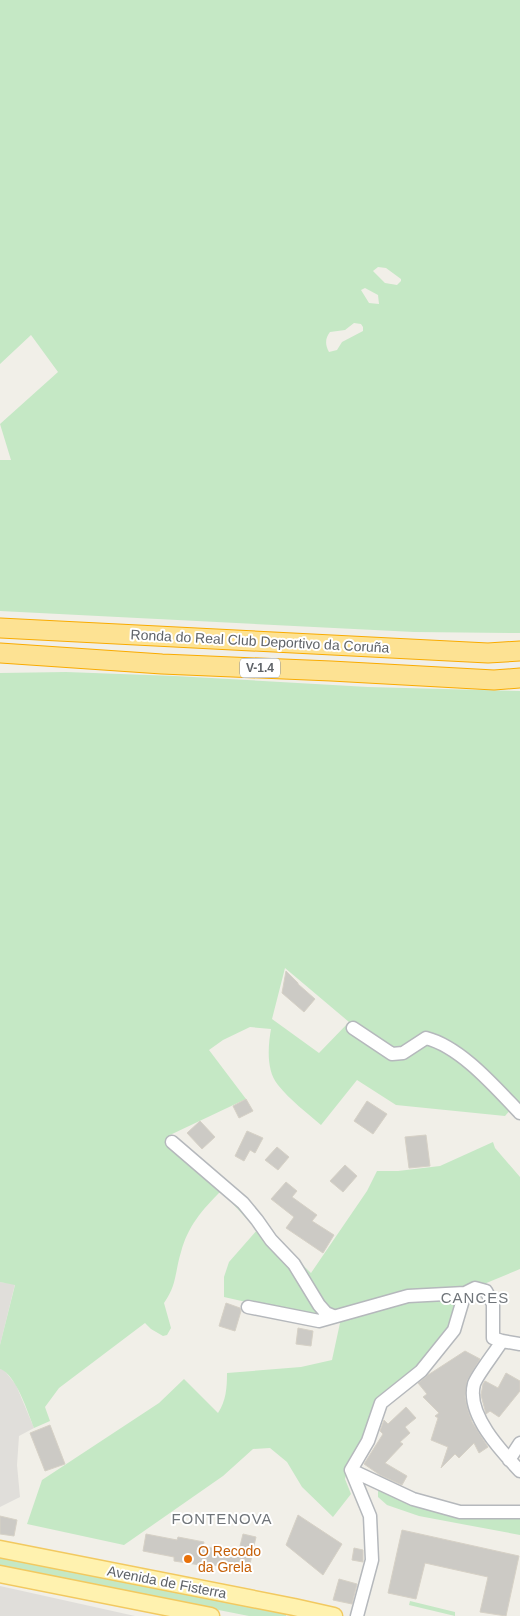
<svg xmlns="http://www.w3.org/2000/svg" width="520" height="1616" viewBox="0 0 520 1616" font-family="Arial,sans-serif">
	<style>
		.industrial { fill: #e0deda }
		.green { fill: #c5e8c5; fill-rule: evenodd }
		.building { fill: #cccac5; stroke: #d6d1c6 }
		.lines { fill: none; stroke-linecap: round; stroke-linejoin: round }
		.minor-casing { stroke: #b5b8bc; stroke-width: 15 }
		.major-casing { stroke: #f2c960; stroke-width: 19 }
		.highway-casing { stroke: #f9ab00; stroke-width: 21 }
		.minor { stroke: #fff; stroke-width: 12 }
		.major { stroke: #fff2af; stroke-width: 16 }
		.highway { stroke: #fde293; stroke-width: 19 }
		.food-dot { fill: #e8710a; stroke: #fff; stroke-width: 2 }
		.labels { text-anchor: middle; dominant-baseline: central; stroke-width: 4; stroke-linejoin: round; paint-order: stroke }
		.shield { fill: #fff; stroke: #8f9295; stroke-width: 1 }
		.shield-label { font-size: 12px; font-weight: bold; fill: #5f6368 }
		.street-label { font-size: 14px; fill: #5f6368; stroke: #fff }
		.food-label { font-size: 14px; fill: #c56008; stroke: #fff; text-anchor: start }
		.neighbourhood-label { font-size: 15px; letter-spacing: 1px; fill: #70757a; stroke: #fff }
	</style>
	<rect width="100%" height="100%" fill="#f1efe8"/>
	<path class="industrial" d="M 0,1282 L 15,1284 L 0,1345 Z
		M 0,1369 L 4,1370 L 16,1385 L 34,1428 L 19,1436 L 17,1465 L 20,1497 L 0,1507 Z
		M 0,1586 L 135,1616 L 0,1616 Z"/>
	<path class="green" d="M 0,0 L 520,0 L 520,633 L 414,632 L 0,611 L 0,460 L 11,460 L 0,424 L 58,372 L 31,335 L 0,364 ZM 378,267 L 386,268 L 401,279 L 401,281 L 397,285 L 385,283 L 373,271 ZM 365,288 L 378,295 L 379,304 L 369,303 L 361,290 ZM 354,323 L 361,324 L 363,327 L 363,331 L 342,342 L 337,350 L 329,352 C 325,345 325,338 330,332 L 345,330 Z
		M 66,672 L 175,676 L 368,687 L 520,691 L 520,1118 L 511,1109 L 505,1116 L 396,1105 L 357,1080 L 321,1125 C 307,1113 290,1100 278,1085 C 266,1071 268,1046 271,1029 L 250,1027 L 223,1040 L 209,1050 L 246,1099 L 170,1135 L 171,1138 L 311,1273 L 367,1191 L 377,1171 L 398,1171 L 440,1166 L 493,1142 L 495,1148 L 520,1177 L 520,1269 L 484,1284 L 476,1282 L 465,1285 L 461,1300 L 444,1336 L 418,1366 L 381,1397 L 364,1436 L 351,1456 L 345,1479 L 351,1494 L 333,1517 L 302,1487 L 287,1462 L 270,1448 L 253,1449 L 223,1476 L 124,1545 L 27,1524 L 42,1480 L 159,1403 L 184,1379 L 218,1413 C 226,1401 227,1388 227,1373 L 301,1367 L 332,1360 L 340,1323 L 224,1297 L 224,1277 L 229,1262 L 257,1230 L 221,1191 C 202,1210 188,1226 181,1252 C 175,1271 177,1285 164,1303 L 171,1328 L 167,1335 L 163,1336 L 151,1329 L 145,1323 L 59,1388 L 45,1407 L 50,1421 L 34,1428 C 28,1413 16,1374 0,1369 L 0,1345 L 15,1285 L 0,1282 L 0,673 ZM 285,968 L 349,1022 L 319,1053 L 272,1019 Z
		M 378,1488 L 420,1504 L 520,1516 L 520,1535 L 419,1516 L 387,1505 L 378,1497 Z
		M 0,1557 L 286,1613 L 286,1616 L 249,1616 L 0,1567 Z
		M 410,1601 L 455,1612 L 455,1616 L 409,1605 Z"/>
	<path class="building" d="M 286,971 L 298,983 L 298,984 L 315,999 L 304,1012 L 282,993 Z
		M 246,1099 L 253,1111 L 239,1118 L 233,1106 Z
		M 367,1101 L 387,1114 L 373,1134 L 354,1121 Z
		M 200,1121 L 215,1137 L 202,1149 L 187,1133 Z
		M 247,1131 L 263,1138 L 255,1153 L 250,1150 L 244,1161 L 235,1156 Z
		M 426,1135 L 430,1166 L 409,1168 L 405,1137 Z
		M 277,1147 L 289,1157 L 278,1170 L 265,1160 Z
		M 345,1165 L 357,1176 L 343,1192 L 330,1181 Z
		M 286,1182 L 297,1191 L 292,1197 L 317,1215 L 312,1221 L 334,1235 L 323,1253 L 286,1228 L 294,1217 L 271,1199 Z
		M 226,1303 L 240,1308 L 241,1311 L 235,1331 L 219,1326 Z
		M 298,1328 L 313,1331 L 311,1346 L 296,1344 Z
		M 465,1351 L 480,1359 L 467,1381 L 465,1397 L 468,1410 L 472,1422 L 488,1447 L 479,1453 L 474,1443 L 459,1458 L 455,1454 L 441,1468 L 448,1447 L 431,1440 L 438,1418 L 435,1416 L 439,1413 L 423,1397 L 427,1394 L 418,1383 L 428,1375 Z
		M 506,1373 L 520,1381 L 520,1391 L 499,1417 L 490,1411 L 486,1414 L 481,1395 L 483,1384 L 485,1381 L 498,1388 Z
		M 406,1407 L 416,1418 L 405,1427 L 410,1433 L 400,1442 L 403,1444 L 385,1463 L 407,1476 L 402,1485 L 380,1475 L 364,1464 L 383,1434 L 380,1431 L 384,1420 L 388,1424 Z
		M 50,1425 L 65,1464 L 45,1471 L 30,1433 Z
		M 298,1515 L 342,1544 L 323,1575 L 286,1545 Z
		M 0,1516 L 17,1520 L 14,1536 L 0,1534 Z
		M 402,1530 L 519,1556 L 506,1616 L 480,1612 L 488,1577 L 425,1563 L 416,1599 L 388,1593 Z
		M 146,1534 L 177,1540 L 178,1537 L 204,1542 L 203,1546 L 238,1554 L 243,1534 L 256,1537 L 248,1573 L 201,1562 L 200,1565 L 174,1561 L 174,1557 L 143,1551 Z
		M 354,1548 L 363,1550 L 363,1562 L 352,1560 Z
		M 339,1579 L 357,1584 L 352,1604 L 333,1600 Z"/>
	<g class="lines">
		<defs>
			<path id="minor" d="M 353,1028 L 392,1054 L 403,1053 L 426,1038 C 461,1047 495,1087 520,1113
				M 172,1142 L 243,1203 L 257,1220 L 271,1240 L 294,1264 L 319,1305 L 326,1313 L 333,1316
				M 248,1307 L 319,1321 L 408,1296 L 465,1293 L 475,1288 L 486,1291 L 493,1304 L 493,1338 L 502,1341
				M 520,1344 L 502,1341 C 496,1351 477,1375 474,1384 C 466,1414 501,1451 520,1471
				M 509,1460 L 520,1443
				M 351,1470 L 413,1499 L 460,1512 L 520,1512
				M 357,1616 L 372,1560 L 370,1516 L 351,1470 L 368,1441 L 381,1403 L 421,1371 L 454,1330 L 465,1293"/>
			<path id="major" d="M 0,1549 L 294,1607 L 334,1616
				M 0,1574 L 211,1616"/>
			<path id="highway" d="M 0,628 L 488,653 L 520,651
				M 0,653 L 162,664 L 331,671 L 494,680 L 520,678"/>
		</defs>
		<use href="#minor" class="minor-casing"/>
		<use href="#major" class="major-casing"/>
		<use href="#highway" class="highway-casing"/>
		<use href="#minor" class="minor"/>
		<use href="#major" class="major"/>
		<use href="#highway" class="highway"/>
	</g>
	<circle class="food-dot" cx="188" cy="1559" r="5"/>
	<g class="labels">
		<rect class="shield" x="240" y="658.5" width="40" height="19" rx="4"/>
		<g class="shield-label">
			<text x="260" y="668">V-1.4</text>
		</g>
		<g class="street-label">
			<text transform="translate(260 641) rotate(3)">Ronda do Real Club Deportivo da Coruña</text>
			<text transform="translate(167 1582) rotate(11)">Avenida de Fisterra</text>
		</g>
		<g class="food-label">
			<text x="198" y="1551">O Recodo<tspan x="198" dy="16">da Grela</tspan></text>
		</g>
		<g class="neighbourhood-label">
			<text x="475" y="1297">CANCES</text>
			<text x="222" y="1518">FONTENOVA</text>
		</g>
	</g>
</svg>
